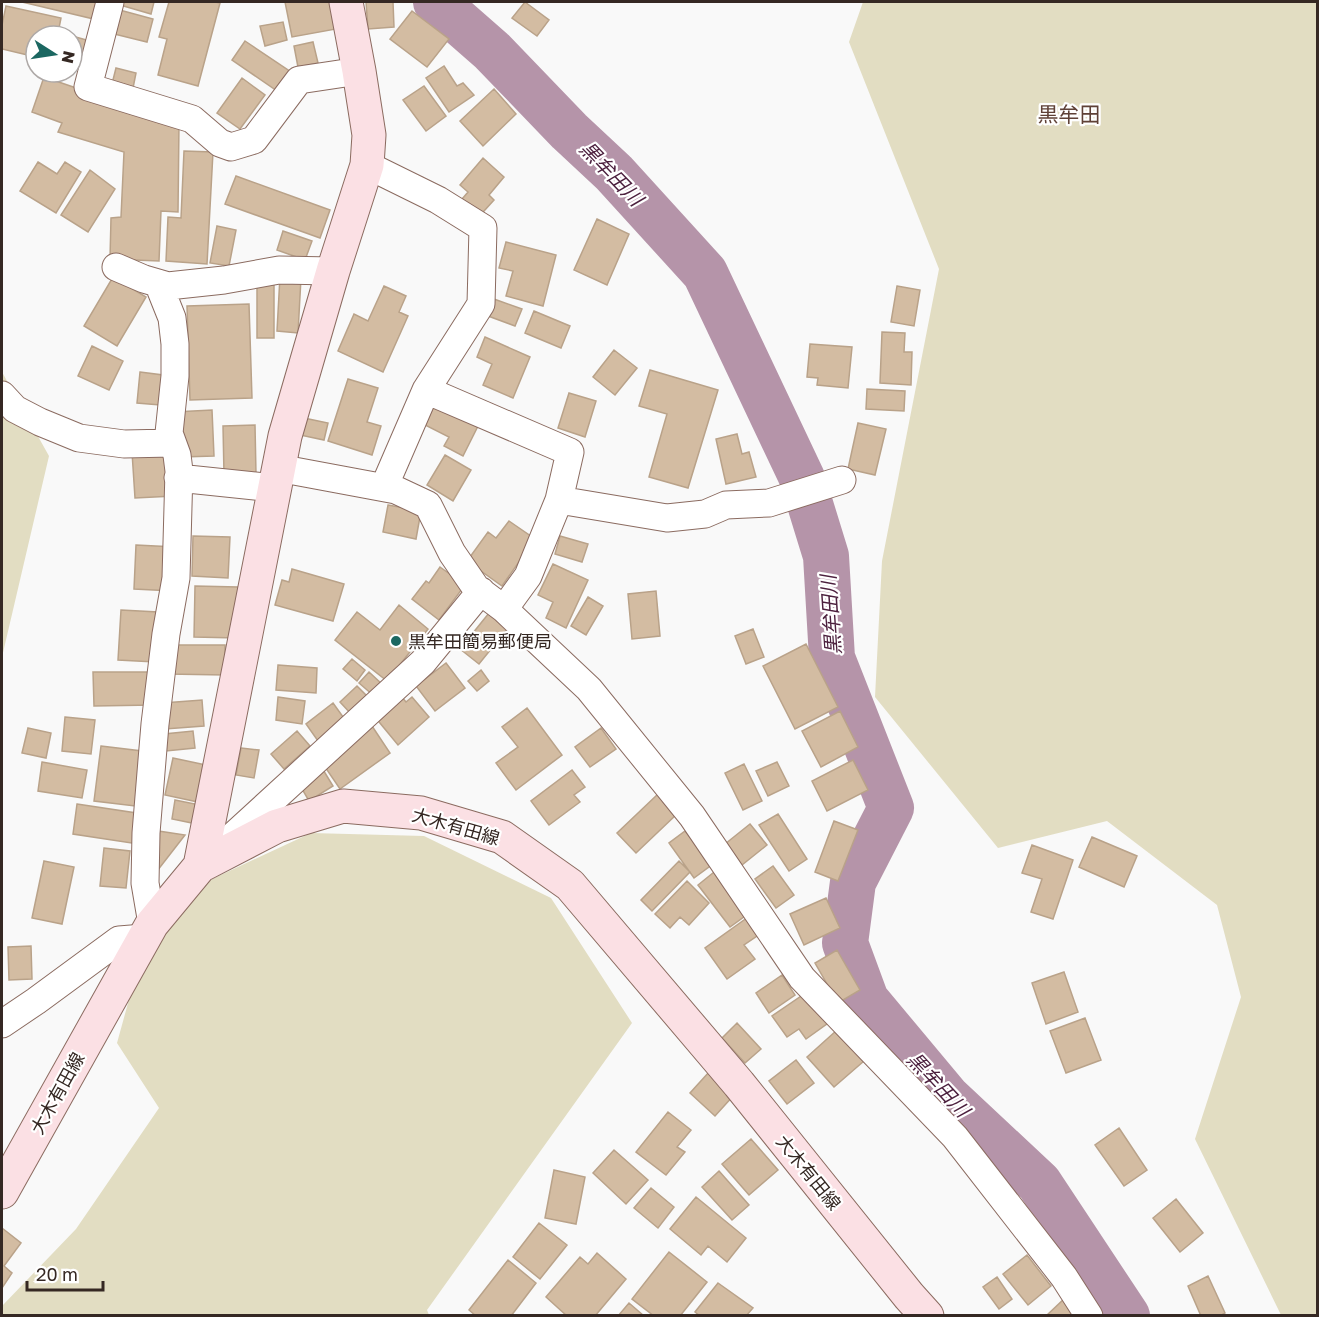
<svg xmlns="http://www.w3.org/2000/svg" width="1319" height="1317" viewBox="0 0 1319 1317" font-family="'Golos Text','Noto Sans JP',sans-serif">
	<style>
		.green { fill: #e2ddc2 }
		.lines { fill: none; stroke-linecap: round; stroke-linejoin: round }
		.river { stroke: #b594a9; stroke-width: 46 }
		.building { fill: #d3bca2; stroke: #b9a289; stroke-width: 1.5 }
		.street-casing { stroke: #8b6b60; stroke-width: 29 }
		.secondary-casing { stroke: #8b6b60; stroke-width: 35 }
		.street { stroke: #fff; stroke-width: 27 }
		.secondary { stroke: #fbe0e4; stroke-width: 33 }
		.poi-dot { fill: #1b6761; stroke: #fff; stroke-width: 2 }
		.labels { text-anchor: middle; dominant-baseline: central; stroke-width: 4.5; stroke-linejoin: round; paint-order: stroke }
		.poi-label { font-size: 18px; fill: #352823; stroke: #fff; text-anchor: start }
		.street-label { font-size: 18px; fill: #352823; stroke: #fff }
		.water-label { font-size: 20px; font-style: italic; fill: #4c203e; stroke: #fff }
		.quarter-label { font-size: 21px; fill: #5f4137; stroke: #fff }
	</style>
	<rect width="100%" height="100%" fill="#f9f9f9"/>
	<path class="green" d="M 863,2 L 1317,2 L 1317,1315 L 1281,1315 L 1195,1139 L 1241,997 L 1217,905 L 1107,821 L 998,848 L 875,697 L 882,561 L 939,269 L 849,42 Z
		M 2,372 L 49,456 L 2,657 Z
		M 311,833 L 424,836 L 551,898 L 632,1023 L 427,1310 L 429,1315 L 2,1316 L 2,1306 L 76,1229 L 159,1108 L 117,1043 L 141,956 L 210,880 Z"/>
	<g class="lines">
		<path class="river" d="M 436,2 L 492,51 L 569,131 L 614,173 L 705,273 L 802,478 L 826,556 L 832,658 L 891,808 L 853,882 L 845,943 L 866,1000 L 947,1097 L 1039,1183 L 1127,1316"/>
	</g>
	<path class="building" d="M 22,2 L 103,2 L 98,20 Z
		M 121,2 L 154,2 L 151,14 L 120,5 Z
		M 169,2 L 215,2 L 220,3 L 198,86 L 158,75 L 167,39 L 159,37 Z
		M 285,2 L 331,2 L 336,29 L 292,37 Z
		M 366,2 L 393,2 L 394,27 L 368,29 Z
		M 525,2 L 549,20 L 537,36 L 512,18 Z
		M 6,6 L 61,18 L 58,33 L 70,36 L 36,36 L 36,57 L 2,49 L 2,25 Z
		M 116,9 L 153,19 L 147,42 L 110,33 Z
		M 412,11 L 449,39 L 427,67 L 390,39 Z
		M 283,22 L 287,40 L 265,46 L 260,26 Z
		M 72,36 L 94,42 L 88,69 L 72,65 Z
		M 245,41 L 294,74 L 280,93 L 232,60 Z
		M 313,42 L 318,63 L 298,67 L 294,46 Z
		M 444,66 L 457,86 L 463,83 L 474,95 L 449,112 L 426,78 Z
		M 116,68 L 136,73 L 132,93 L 111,88 Z
		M 44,77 L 179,123 L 178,212 L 161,211 L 159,261 L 110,259 L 111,218 L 121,217 L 124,152 L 58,132 L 62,123 L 32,112 Z
		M 242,78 L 265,95 L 240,129 L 217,113 Z
		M 424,86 L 446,116 L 426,131 L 403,100 Z
		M 494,89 L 516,114 L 483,146 L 460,121 Z
		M 184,151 L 213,152 L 207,264 L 166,261 L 168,217 L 181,218 Z
		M 483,158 L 504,177 L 489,195 L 494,200 L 475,221 L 457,205 L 468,192 L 460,185 Z
		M 38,162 L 57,174 L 65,162 L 81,172 L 56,213 L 20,191 Z
		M 90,170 L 115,189 L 88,232 L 61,215 Z
		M 236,176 L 330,210 L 320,238 L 225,204 Z
		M 597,219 L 629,234 L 607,285 L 574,270 Z
		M 217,226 L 236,230 L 229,266 L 210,263 Z
		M 283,231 L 312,241 L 305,260 L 277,250 Z
		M 506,242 L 556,255 L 543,306 L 506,296 L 513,271 L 499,268 Z
		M 280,276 L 301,278 L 298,333 L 277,331 Z
		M 113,277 L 146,297 L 117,346 L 84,326 Z
		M 257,279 L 274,279 L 274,338 L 257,338 Z
		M 384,286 L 406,296 L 399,312 L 408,316 L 383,372 L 338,351 L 354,314 L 368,321 Z
		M 897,286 L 920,290 L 914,326 L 891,322 Z
		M 494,299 L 522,309 L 515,326 L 488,316 Z
		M 249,304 L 252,398 L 190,400 L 187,306 Z
		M 534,311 L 570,326 L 561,348 L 525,333 Z
		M 882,332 L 905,333 L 904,352 L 912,352 L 911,385 L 880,383 Z
		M 485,337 L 530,357 L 513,398 L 483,385 L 492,364 L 477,357 Z
		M 810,344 L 852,347 L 848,388 L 817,385 L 818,378 L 807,377 Z
		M 92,346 L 123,361 L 109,390 L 78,376 Z
		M 614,350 L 637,368 L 615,395 L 593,377 Z
		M 650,370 L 718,390 L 688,488 L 649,477 L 667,414 L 639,406 Z
		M 140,372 L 163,375 L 160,405 L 137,403 Z
		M 348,379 L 378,388 L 367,422 L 381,426 L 372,455 L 328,441 Z
		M 867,389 L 905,391 L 904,411 L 866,409 Z
		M 569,393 L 596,401 L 585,437 L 558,428 Z
		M 435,404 L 478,426 L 463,456 L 444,446 L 449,437 L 425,425 Z
		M 212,410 L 214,456 L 182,457 L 174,412 Z
		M 304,418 L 328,423 L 324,440 L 300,435 Z
		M 858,423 L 886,429 L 875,475 L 848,469 Z
		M 255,425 L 256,474 L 224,475 L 223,426 Z
		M 737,434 L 742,454 L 749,452 L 756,477 L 726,484 L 716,439 Z
		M 171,450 L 174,496 L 135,498 L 132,452 Z
		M 445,455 L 471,470 L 453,501 L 427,485 Z
		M 388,505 L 421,511 L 416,539 L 383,532 Z
		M 509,521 L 535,539 L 502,586 L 467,561 L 488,532 L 496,538 Z
		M 193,536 L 230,537 L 228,578 L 192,576 Z
		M 560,536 L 588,544 L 582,562 L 555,554 Z
		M 136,545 L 175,547 L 173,591 L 134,589 Z
		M 553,564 L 588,580 L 566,628 L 546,618 L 553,602 L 538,595 Z
		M 440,567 L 465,585 L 439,620 L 412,599 L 426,581 L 429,583 Z
		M 292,569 L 344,584 L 333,621 L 275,605 L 282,580 L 289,582 Z
		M 195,586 L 238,587 L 237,638 L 194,637 Z
		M 656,591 L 660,636 L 632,639 L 628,594 Z
		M 588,597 L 603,606 L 586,635 L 571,626 Z
		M 399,605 L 428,629 L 387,681 L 335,640 L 357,612 L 380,630 Z
		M 121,610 L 158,612 L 155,662 L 118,660 Z
		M 489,613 L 508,628 L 479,664 L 460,649 Z
		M 753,629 L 764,657 L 746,664 L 735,636 Z
		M 806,644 L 838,707 L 795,729 L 763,666 Z
		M 168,645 L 225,645 L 225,675 L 167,674 Z
		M 352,659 L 365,670 L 357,681 L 343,669 Z
		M 446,663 L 465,688 L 435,711 L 416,686 Z
		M 278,665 L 317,668 L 316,693 L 276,690 Z
		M 481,670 L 489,681 L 477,691 L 468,681 Z
		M 93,672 L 153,672 L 153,705 L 94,706 Z
		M 369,672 L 383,685 L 374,696 L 359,683 Z
		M 357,686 L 369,698 L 352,715 L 340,702 Z
		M 401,696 L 406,702 L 412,697 L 429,717 L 398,745 L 375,717 Z
		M 278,697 L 305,701 L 302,724 L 276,720 Z
		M 202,700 L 204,726 L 165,729 L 163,703 Z
		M 333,703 L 346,721 L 318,741 L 306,724 Z
		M 527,708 L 562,755 L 516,790 L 496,763 L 518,747 L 502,727 Z
		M 840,711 L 858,747 L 821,767 L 802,731 Z
		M 65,717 L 95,720 L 91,754 L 62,751 Z
		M 372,726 L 390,753 L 340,789 L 321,761 Z
		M 28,728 L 51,733 L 46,758 L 22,753 Z
		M 601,728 L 616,749 L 590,767 L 575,747 Z
		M 193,731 L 195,748 L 166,751 L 164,734 Z
		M 297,731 L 310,746 L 284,769 L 271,754 Z
		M 101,746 L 142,751 L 135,806 L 94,801 Z
		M 241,748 L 259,750 L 254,778 L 236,775 Z
		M 173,758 L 206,765 L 198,802 L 165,795 Z
		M 853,760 L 868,790 L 827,811 L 812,781 Z
		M 42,762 L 87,770 L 82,798 L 38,791 Z
		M 777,762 L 789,786 L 768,796 L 756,771 Z
		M 744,764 L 762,801 L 743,810 L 725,773 Z
		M 322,768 L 333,786 L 309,801 L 298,782 Z
		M 572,770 L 585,787 L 574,795 L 580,802 L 549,825 L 531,801 Z
		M 659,793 L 678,813 L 636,853 L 617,833 Z
		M 175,800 L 200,805 L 197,824 L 172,819 Z
		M 77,804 L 143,814 L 138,844 L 73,834 Z
		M 778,814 L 807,859 L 789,871 L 759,825 Z
		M 834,821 L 858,830 L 838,881 L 815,872 Z
		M 750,824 L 767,845 L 742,865 L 725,844 Z
		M 152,830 L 185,835 L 154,875 Z
		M 685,831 L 694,842 L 700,838 L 717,861 L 694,878 L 669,843 Z
		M 1092,837 L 1137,856 L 1124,887 L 1079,867 Z
		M 1032,845 L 1073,860 L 1053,919 L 1031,912 L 1042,879 L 1022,873 Z
		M 104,848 L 130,851 L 126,888 L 100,886 Z
		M 44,861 L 74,867 L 62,924 L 32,918 Z
		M 679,861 L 690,872 L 652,911 L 641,900 Z
		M 773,866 L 794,895 L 776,908 L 755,879 Z
		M 719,868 L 752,911 L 730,927 L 698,885 Z
		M 687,881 L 709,903 L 689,925 L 680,917 L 670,928 L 655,914 Z
		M 826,898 L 840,928 L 804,945 L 790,914 Z
		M 751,915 L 763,932 L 744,945 L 755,959 L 727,979 L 705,948 Z
		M 31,946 L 32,979 L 9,980 L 8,947 Z
		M 837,950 L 860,990 L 838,1003 L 815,963 Z
		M 1064,972 L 1078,1012 L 1046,1024 L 1032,983 Z
		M 782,975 L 795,995 L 769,1013 L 756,993 Z
		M 810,990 L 831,1021 L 806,1039 L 799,1029 L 787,1037 L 772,1016 Z
		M 1085,1018 L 1101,1060 L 1066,1073 L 1050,1031 Z
		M 737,1023 L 761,1049 L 745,1063 L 722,1038 Z
		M 837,1030 L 864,1061 L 834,1087 L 807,1057 Z
		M 796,1060 L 814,1083 L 787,1104 L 769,1081 Z
		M 709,1072 L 734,1095 L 715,1116 L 690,1093 Z
		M 668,1112 L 691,1130 L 677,1147 L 685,1152 L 666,1175 L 636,1152 Z
		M 1119,1128 L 1147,1170 L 1124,1186 L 1095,1145 Z
		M 751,1139 L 778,1170 L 749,1195 L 722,1164 Z
		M 614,1150 L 648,1180 L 626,1204 L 593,1173 Z
		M 554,1170 L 585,1177 L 576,1224 L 545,1218 Z
		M 719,1171 L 749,1205 L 732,1220 L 702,1187 Z
		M 651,1188 L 674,1207 L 658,1228 L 634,1208 Z
		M 696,1197 L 746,1238 L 727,1262 L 708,1246 L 701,1255 L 670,1229 Z
		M 1176,1199 L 1203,1233 L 1180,1252 L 1153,1218 Z
		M 539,1223 L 567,1245 L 540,1279 L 513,1257 Z
		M 2,1228 L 21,1243 L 4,1266 L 12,1273 L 2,1288 Z
		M 669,1252 L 707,1282 L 680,1316 L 654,1316 L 632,1299 Z
		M 597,1253 L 626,1279 L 595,1316 L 567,1316 L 546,1297 L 580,1257 L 588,1264 Z
		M 1027,1255 L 1051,1286 L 1028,1305 L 1003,1274 Z
		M 508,1260 L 536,1283 L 511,1316 L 476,1316 L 469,1310 Z
		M 1208,1276 L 1225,1313 L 1220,1316 L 1201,1316 L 1188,1286 Z
		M 997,1277 L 1012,1299 L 999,1309 L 983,1287 Z
		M 718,1283 L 753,1308 L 746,1316 L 700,1316 L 695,1312 Z
		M 1064,1299 L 1075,1316 L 1046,1316 Z
		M 629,1303 L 644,1316 L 618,1316 Z"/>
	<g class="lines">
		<defs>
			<path id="street" d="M 110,2 L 88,87 L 192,119 L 220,143 L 231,147 L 254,140 L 299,80 L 359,71
				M 367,165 L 438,200 L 483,228 L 481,304 L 426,390 L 384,487
				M 116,267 L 144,279 L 168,286 L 224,280 L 279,270 L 333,271
				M 426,390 L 570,452 L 559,500 L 528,576 L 504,609
				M 2,395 L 15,409 L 40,422 L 79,438 L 124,444 L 172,443
				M 278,468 L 396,490 L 428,505 L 452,553 L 476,588 L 504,609 L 589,689 L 692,816 L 802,978 L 955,1137 L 1064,1277 L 1089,1316
				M 178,478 L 274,488
				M 559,500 L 667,518 L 705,514 L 726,505 L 769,503 L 842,480
				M 221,847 L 423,662 L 481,591
				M 152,924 L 145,883 L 146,833 L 155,724 L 166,634 L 176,578 L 179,471 L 177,455 L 169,433 L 175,376 L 175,344 L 172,318 L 158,283
				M 2,1024 L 36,1001 L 119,940 L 144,938"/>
			<path id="secondary" d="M 200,866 L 285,436 L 333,271 L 367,165 L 369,135 L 359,71 L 346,2
				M 2,1192 L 152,924 L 200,866 L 277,826 L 343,806 L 421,813 L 502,837 L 570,885 L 739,1084 L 909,1296 L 927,1316"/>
		</defs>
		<use href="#street" class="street-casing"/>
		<use href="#secondary" class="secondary-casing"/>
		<use href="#street" class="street"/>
		<use href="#secondary" class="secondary"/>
	</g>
	<circle class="poi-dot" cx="396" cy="641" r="6"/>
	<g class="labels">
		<g class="poi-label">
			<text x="408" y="641">黒牟田簡易郵便局</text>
		</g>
		<g class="street-label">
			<text transform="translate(456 826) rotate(16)">大木有田線</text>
			<text transform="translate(57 1093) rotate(-61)">大木有田線</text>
			<text transform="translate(809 1172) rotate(51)">大木有田線</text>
		</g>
		<g class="water-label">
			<text transform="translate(612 173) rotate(46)">黒牟田川</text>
			<text transform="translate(830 615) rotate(-94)">黒牟田川</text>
			<text transform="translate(939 1084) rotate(47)">黒牟田川</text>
		</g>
		<g class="quarter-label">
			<text x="1069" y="114">黒牟田</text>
		</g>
	</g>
	<rect width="1319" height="1317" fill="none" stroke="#352823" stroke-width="6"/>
	<g transform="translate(54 54) rotate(102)"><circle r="28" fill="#ffffff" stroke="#aea9a7" stroke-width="1.5"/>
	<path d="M0-4.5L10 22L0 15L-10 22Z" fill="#1b6761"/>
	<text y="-9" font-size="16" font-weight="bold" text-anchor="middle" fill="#352823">N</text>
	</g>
	<path d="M27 1281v9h76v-9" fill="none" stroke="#352823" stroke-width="3"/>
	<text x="36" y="1281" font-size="18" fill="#352823" stroke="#ffffff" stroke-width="4.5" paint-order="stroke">20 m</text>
</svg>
